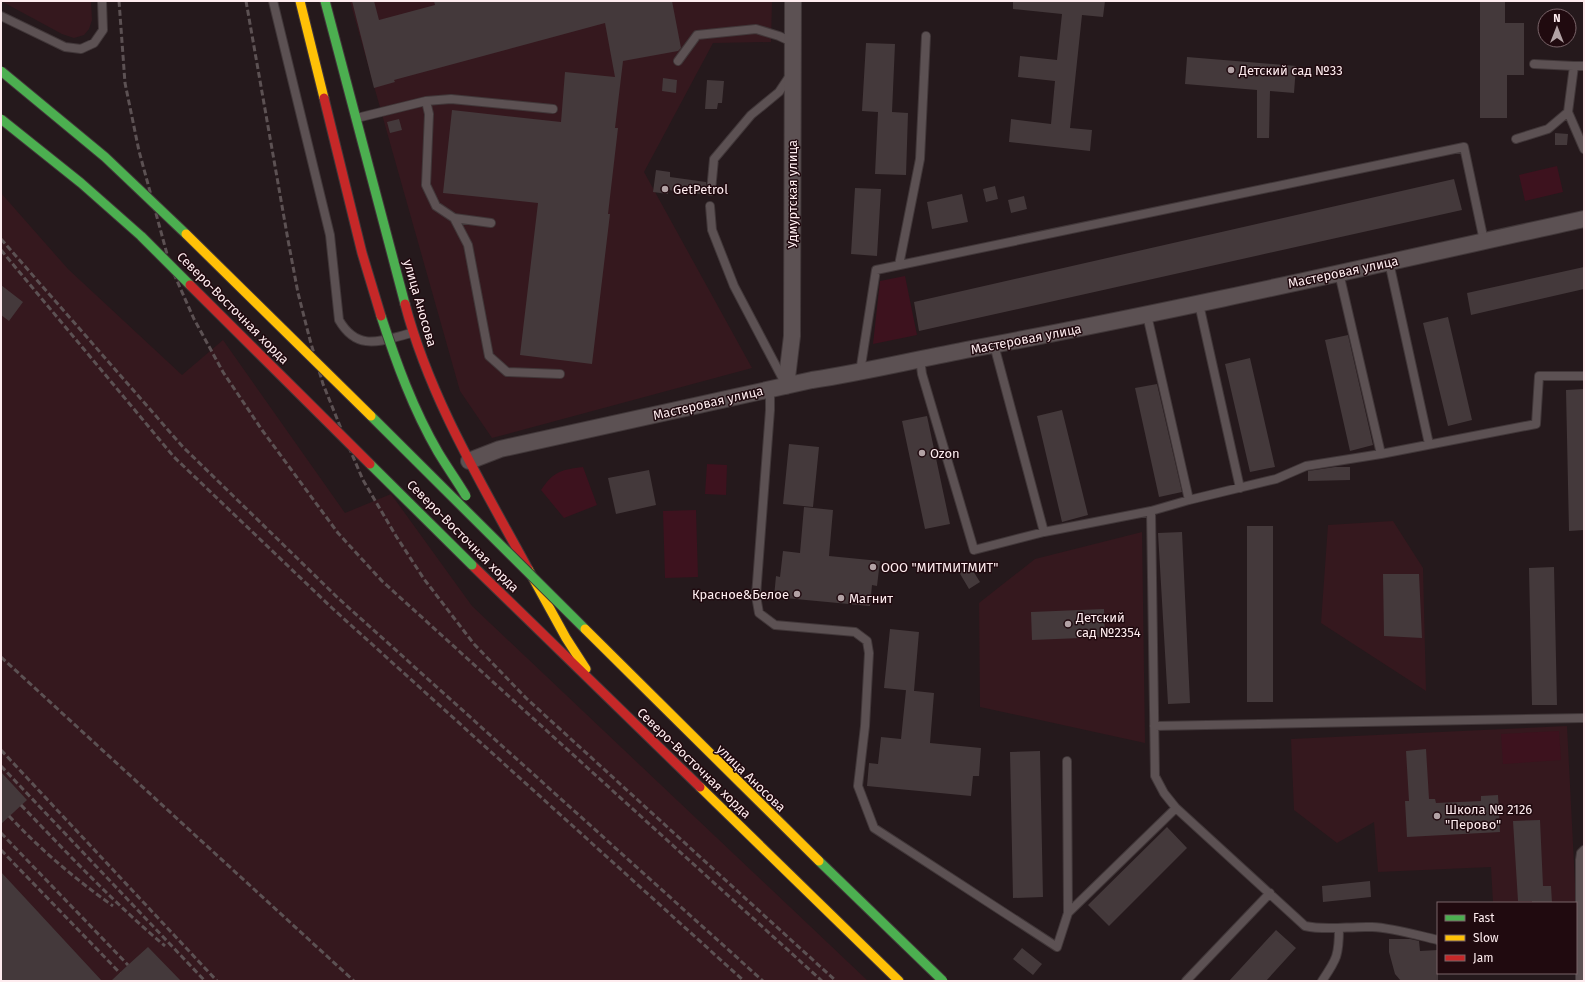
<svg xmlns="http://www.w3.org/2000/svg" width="1585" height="982" viewBox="0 0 1585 982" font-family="'Fira Sans',sans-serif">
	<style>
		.built { fill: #35181e }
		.green { fill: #3d121e }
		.building { fill: #44393b }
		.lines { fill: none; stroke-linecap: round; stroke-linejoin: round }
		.lane-casing { stroke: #413739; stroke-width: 10 }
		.street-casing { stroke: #413739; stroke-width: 18 }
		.fast-casing { stroke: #413739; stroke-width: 11 }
		.slow-casing { stroke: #413739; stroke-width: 11 }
		.jam-casing { stroke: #413739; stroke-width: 11 }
		.lane { stroke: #5c5153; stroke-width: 8 }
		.street { stroke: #5c5153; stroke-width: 16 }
		.fast { stroke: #4caf50; stroke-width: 9 }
		.slow { stroke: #ffc107; stroke-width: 9 }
		.jam { stroke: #c62828; stroke-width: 9 }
		.rail { stroke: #5c5153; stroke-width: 3; stroke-dasharray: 6 3; stroke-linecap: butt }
		.fast-bridge-casing { stroke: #413739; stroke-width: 11; stroke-linecap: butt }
		.slow-bridge-casing { stroke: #413739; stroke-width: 11; stroke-linecap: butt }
		.jam-bridge-casing { stroke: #413739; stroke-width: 11; stroke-linecap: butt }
		.fast-bridge { stroke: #4caf50; stroke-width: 9 }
		.slow-bridge { stroke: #ffc107; stroke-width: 9 }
		.jam-bridge { stroke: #c62828; stroke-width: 9 }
		.poi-dot { fill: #b2a2a5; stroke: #200a0f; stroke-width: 1.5 }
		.labels { text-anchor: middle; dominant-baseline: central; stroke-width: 3; stroke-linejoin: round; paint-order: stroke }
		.poi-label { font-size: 13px; fill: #feecef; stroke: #200a0f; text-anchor: start }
		.street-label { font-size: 13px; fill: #feecef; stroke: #200a0f }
	</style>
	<rect width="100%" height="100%" fill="#25191c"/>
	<path class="built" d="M 1,1 L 91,1 L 92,20 L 89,29 L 84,35 L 74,38 L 62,34 Z
		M 350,1 L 772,1 L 771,42 L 713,43 L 644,172 L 752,368 L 492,438 L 460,391 Z
		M 1,193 L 68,269 L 182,375 L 223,340 L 345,513 L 391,494 L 472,606 L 868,981 L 1,981 Z
		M 1393,521 L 1423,568 L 1426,691 L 1321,623 L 1328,525 Z
		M 1142,532 L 1145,743 L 980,707 L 979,603 L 1035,559 Z
		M 1567,726 L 1576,903 L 1493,903 L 1491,867 L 1378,872 L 1374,822 L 1337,843 L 1294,810 L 1291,739 Z"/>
	<path class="green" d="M 1557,166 L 1563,192 L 1525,201 L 1519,175 Z
		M 905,276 L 917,335 L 873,344 L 880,281 Z
		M 707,464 L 727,465 L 726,495 L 705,494 Z
		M 583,467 L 597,505 L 564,518 L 541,490 C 554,471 561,470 583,467 Z
		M 696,510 L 698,577 L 665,578 L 663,511 Z
		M 1559,731 L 1561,760 L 1503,764 L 1501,734 Z"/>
	<path class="building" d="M 352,1 L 374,1 L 379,20 L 435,5 L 434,1 L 672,1 L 681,48 L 678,51 L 623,61 L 615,128 L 618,128 L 608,214 L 610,214 L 592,364 L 520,355 L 538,203 L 443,193 L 452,110 L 561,122 L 565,72 L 615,77 L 605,23 L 394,80 L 395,82 L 374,88 Z
		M 1013,1 L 1105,1 L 1103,17 L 1082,15 L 1070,128 L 1092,130 L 1090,151 L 1009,142 L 1011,119 L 1051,124 L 1055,81 L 1018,77 L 1020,56 L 1057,60 L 1062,14 L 1013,9 Z
		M 1480,1 L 1505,1 L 1505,23 L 1524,23 L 1524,75 L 1507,75 L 1507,118 L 1480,118 Z
		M 866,43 L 895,44 L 892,112 L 908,113 L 906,175 L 875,174 L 878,112 L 862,111 Z
		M 1187,57 L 1296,66 L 1294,93 L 1270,91 L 1269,138 L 1257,138 L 1257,90 L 1185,84 Z
		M 663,78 L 677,80 L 676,93 L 662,91 Z
		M 707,80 L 724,81 L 722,103 L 718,103 L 717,109 L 705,109 Z
		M 399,119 L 402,130 L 390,133 L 387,122 Z
		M 1555,133 L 1568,134 L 1567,145 L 1555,145 Z
		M 656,170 L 670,172 L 670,177 L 706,182 L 706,191 L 707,195 L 668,190 L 668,194 L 653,192 Z
		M 1454,179 L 1462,210 L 919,331 L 914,302 Z
		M 995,186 L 998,199 L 986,202 L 983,189 Z
		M 855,188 L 881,189 L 877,256 L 851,254 Z
		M 962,194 L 968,222 L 932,229 L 927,202 Z
		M 1024,196 L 1027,209 L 1011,213 L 1008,200 Z
		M 1584,267 L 1584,289 L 1471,315 L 1467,293 Z
		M 1,285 L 23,302 L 9,321 L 1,315 Z
		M 1448,317 L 1472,420 L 1448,426 L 1423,323 Z
		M 1348,335 L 1373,445 L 1350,451 L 1325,340 Z
		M 1250,358 L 1275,467 L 1250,472 L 1225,364 Z
		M 1157,384 L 1182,492 L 1159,497 L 1135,388 Z
		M 1584,389 L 1584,530 L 1569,531 L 1566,390 Z
		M 1062,410 L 1088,515 L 1062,522 L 1037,416 Z
		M 927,416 L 950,524 L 925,529 L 902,421 Z
		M 789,444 L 819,447 L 813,507 L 783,504 Z
		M 1335,467 L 1350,467 L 1350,480 L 1308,481 L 1308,471 Z
		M 649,470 L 656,505 L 616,514 L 608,478 Z
		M 804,507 L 833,510 L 829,556 L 880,561 L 877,586 L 872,585 L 870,606 L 774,597 L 776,576 L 780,577 L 783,551 L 800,553 Z
		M 1247,526 L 1273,526 L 1273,702 L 1247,702 Z
		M 1182,532 L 1190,703 L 1168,704 L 1158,533 Z
		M 970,566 L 980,582 L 969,589 L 959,572 Z
		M 1554,567 L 1557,705 L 1532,705 L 1529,568 Z
		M 1383,574 L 1419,574 L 1422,638 L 1384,636 Z
		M 1104,609 L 1105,637 L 1032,640 L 1031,612 Z
		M 890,629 L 919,632 L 914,691 L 884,688 Z
		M 906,690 L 934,693 L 930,743 L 981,748 L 979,776 L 973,776 L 971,796 L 867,786 L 869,763 L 878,764 L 881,737 L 901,739 Z
		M 1426,749 L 1429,799 L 1435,799 L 1436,803 L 1481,801 L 1481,796 L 1498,795 L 1500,832 L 1407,837 L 1405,801 L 1409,801 L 1406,751 Z
		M 1040,751 L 1043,897 L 1013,898 L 1010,752 Z
		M 1,772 L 27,800 L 1,824 Z
		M 1540,820 L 1543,886 L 1551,886 L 1552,903 L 1532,903 L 1532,901 L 1518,901 L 1513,821 Z
		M 1167,827 L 1187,848 L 1109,926 L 1088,905 Z
		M 1,872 L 102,981 L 1,981 Z
		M 1370,881 L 1371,897 L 1323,902 L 1322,886 Z
		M 1276,930 L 1296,948 L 1266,981 L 1229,981 Z
		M 1389,939 L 1410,939 L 1419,941 L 1420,951 L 1438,950 L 1438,981 L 1401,981 L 1395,974 L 1389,952 Z
		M 148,947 L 181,981 L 111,981 L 128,965 Z
		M 1022,948 L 1042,964 L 1033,975 L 1013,959 Z"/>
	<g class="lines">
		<defs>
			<path id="lane" d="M 273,1 L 330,235 L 339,320 C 358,353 382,340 412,333
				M 1,16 L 65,47 L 81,49 L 94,43 L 103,30 L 102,1
				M 678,61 L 697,35 L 756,29 L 779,36 L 792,42
				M 1534,64 L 1574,66
				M 426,101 L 451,99 L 553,109
				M 1568,112 L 1584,149
				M 357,118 L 426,101 L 429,114 L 426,185 L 436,206 L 454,218 L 491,223
				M 1516,139 L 1548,129 L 1568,112 L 1574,66 L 1584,66
				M 711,191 L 714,159 L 751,115 L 779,92 L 791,74
				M 710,206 L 712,230 L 734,286 L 785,383
				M 454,218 L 468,245 L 489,356 L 507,372 L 560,374
				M 1389,262 L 1429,444
				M 899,265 L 920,159 L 926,36
				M 1339,273 L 1381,454
				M 1199,304 L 1240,488
				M 1147,315 L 1189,500
				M 994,345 L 1044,532
				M 920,359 L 922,374 L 974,550 L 1044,532 L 1151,511 L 1189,500 L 1276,479 L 1306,466 L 1381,454 L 1536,424 L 1539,376 L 1584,376
				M 860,372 L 876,270 L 1464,147 L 1484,241
				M 770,389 L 770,410 L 756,596 L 759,613 L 775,625 L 855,632 L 867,641 L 869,653 L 865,726 L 858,786 L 874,828 L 1057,947 L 1068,913 L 1176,808 L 1164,793 L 1155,776 L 1151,511
				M 1154,726 L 1584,718
				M 1067,761 L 1068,913
				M 1176,808 L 1305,926 C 1327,931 1349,926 1372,927 C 1394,928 1416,935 1438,940
				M 1186,981 L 1270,893
				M 1322,981 C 1337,959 1339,955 1339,928
				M 1580,981 L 1580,860 L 1581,853 L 1584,850"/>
			<path id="street" d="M 786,386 L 792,336 L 793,1
				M 469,461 L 500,449 L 812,380 C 865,372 918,359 971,349 C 1176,311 1380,264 1584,219"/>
			<path id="fast" d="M 325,1 L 405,304"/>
			<path id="slow" d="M 300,1 L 324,98
				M 528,569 L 566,638 L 586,669
				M 700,787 L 899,981"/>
			<path id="jam" d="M 405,304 C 430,399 482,484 528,569
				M 472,565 L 700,787"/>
		</defs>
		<use href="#lane" class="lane-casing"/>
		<use href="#street" class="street-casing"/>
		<use href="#fast" class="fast-casing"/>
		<use href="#slow" class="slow-casing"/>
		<use href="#jam" class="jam-casing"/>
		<use href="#lane" class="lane"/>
		<use href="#street" class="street"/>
		<use href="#fast" class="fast"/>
		<use href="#slow" class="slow"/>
		<use href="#jam" class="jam"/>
		<path class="rail" d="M 119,1 L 125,83 L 139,151 L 170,265 L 194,319 L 223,372 L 262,430 L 338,533 L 382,581 L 822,981
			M 246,1 L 288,240 L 298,293 L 310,340 L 323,384 L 342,431 L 363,480 L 396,536 L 424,579 L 474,644 L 526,698 L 836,981
			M 1,239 L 183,447 L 338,598 L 763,981
			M 1,250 L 174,457 L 332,608 L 744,981
			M 1,657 L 354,981
			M 1,750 L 217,981
			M 1,766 L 205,981
			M 21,805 C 68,854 114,903 165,946
			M 9,816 C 41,850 75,879 113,906
			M 1,833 L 128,965
			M 1,850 L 120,973"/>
		<defs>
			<path id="fast-bridge" d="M 1,71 L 105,157 L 186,234
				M 1,119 L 81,183 L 141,236 L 190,285
				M 381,316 C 396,362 413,409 438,452 C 447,467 457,481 466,496
				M 371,416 L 585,629
				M 370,464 L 472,565
				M 819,861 L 943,981"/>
			<path id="slow-bridge" d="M 186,234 L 371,416
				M 585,629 L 819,861"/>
			<path id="jam-bridge" d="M 324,98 L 362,253 L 381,316
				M 190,285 L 370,464"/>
		</defs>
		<use href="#fast-bridge" class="fast-bridge-casing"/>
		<use href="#slow-bridge" class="slow-bridge-casing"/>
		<use href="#jam-bridge" class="jam-bridge-casing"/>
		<use href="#fast-bridge" class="fast-bridge"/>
		<use href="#slow-bridge" class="slow-bridge"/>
		<use href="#jam-bridge" class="jam-bridge"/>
	</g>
	<g class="poi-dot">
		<circle cx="1231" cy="70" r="4"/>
		<circle cx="665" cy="189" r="4"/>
		<circle cx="922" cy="453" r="4"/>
		<circle cx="873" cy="567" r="4"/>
		<circle cx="797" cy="594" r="4"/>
		<circle cx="841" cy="598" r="4"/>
		<circle cx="1068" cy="624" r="4"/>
		<circle cx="1437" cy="816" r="4"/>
	</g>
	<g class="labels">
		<g class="poi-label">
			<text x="1239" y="70">Детский сад №33</text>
			<text x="673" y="189">GetPetrol</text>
			<text x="930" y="453">Ozon</text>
			<text x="881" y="567">ООО "МИТМИТМИТ"</text>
			<text x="789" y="594" text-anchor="end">Красное&amp;Белое</text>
			<text x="849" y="598">Магнит</text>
			<text x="1076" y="617">Детский<tspan x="1076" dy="15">сад №2354</tspan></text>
			<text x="1445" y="809">Школа № 2126<tspan x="1445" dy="15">"Перово"</tspan></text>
		</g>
		<g class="street-label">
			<text transform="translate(792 194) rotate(-90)">Удмуртская улица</text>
			<text transform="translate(1343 272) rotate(-12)">Мастеровая улица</text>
			<text transform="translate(420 303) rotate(74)">улица Аносова</text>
			<text transform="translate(233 308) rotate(45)">Северо-Восточная хорда</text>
			<text transform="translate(1026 339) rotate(-11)">Мастеровая улица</text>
			<text transform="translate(708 403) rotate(-13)">Мастеровая улица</text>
			<text transform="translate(463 536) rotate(45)">Северо-Восточная хорда</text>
			<text transform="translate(694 763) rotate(44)">Северо-Восточная хорда</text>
			<text transform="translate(751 778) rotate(44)">улица Аносова</text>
		</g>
	</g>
	<rect width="1585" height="982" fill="none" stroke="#feecef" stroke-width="4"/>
	<rect x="1437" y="902" width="140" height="72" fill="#200a0f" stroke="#796469"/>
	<rect x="1445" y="915" width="20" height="6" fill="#4caf50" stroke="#796469"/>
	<text x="1473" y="922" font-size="12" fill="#feecef">Fast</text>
	<rect x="1445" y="935" width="20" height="6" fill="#ffc107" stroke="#796469"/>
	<text x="1473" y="942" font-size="12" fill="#feecef">Slow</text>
	<rect x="1445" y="955" width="20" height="6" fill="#c62828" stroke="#796469"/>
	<text x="1473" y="962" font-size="12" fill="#feecef">Jam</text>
	<g transform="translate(1557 28)"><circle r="19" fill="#200a0f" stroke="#796469"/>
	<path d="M0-3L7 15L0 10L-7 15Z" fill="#b2a2a5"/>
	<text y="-6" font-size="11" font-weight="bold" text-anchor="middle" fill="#feecef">N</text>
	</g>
</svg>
